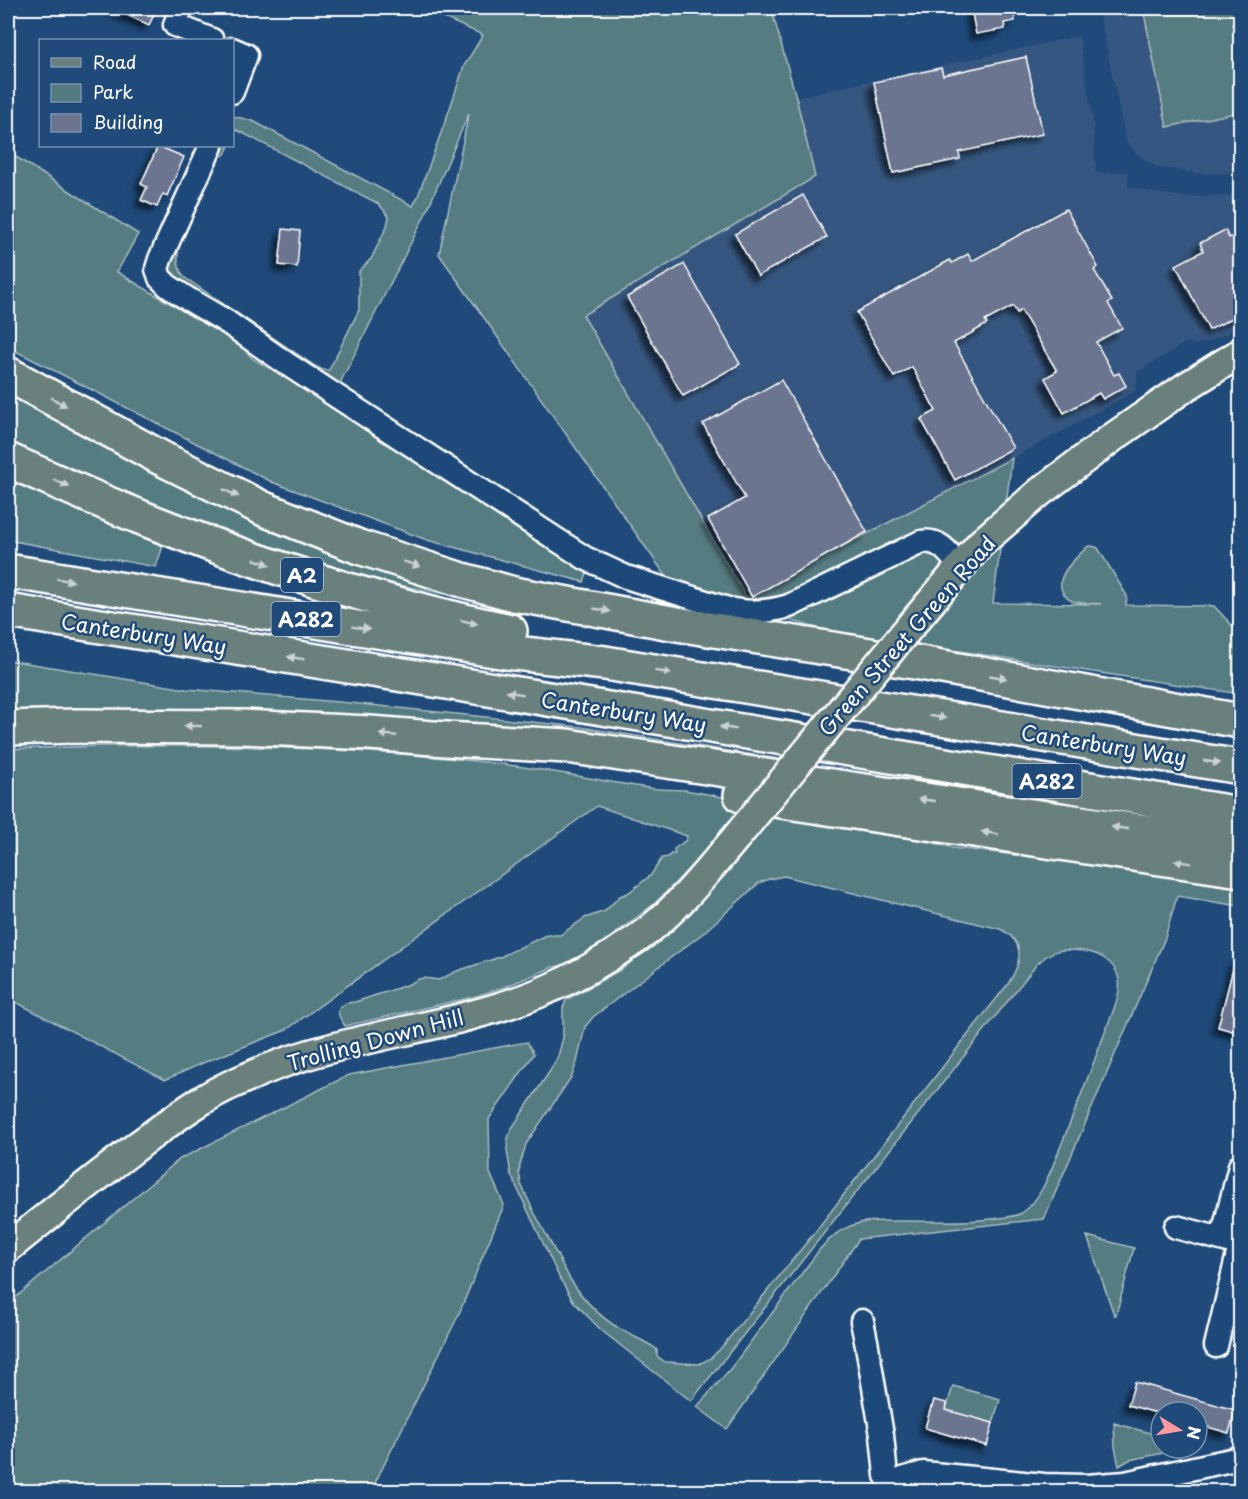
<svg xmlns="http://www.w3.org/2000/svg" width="1248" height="1499" viewBox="0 0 1248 1499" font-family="'Playpen Sans',sans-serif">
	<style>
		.built { fill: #365780 }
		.green { fill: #557b81; stroke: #aabdc0; stroke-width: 1.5; fill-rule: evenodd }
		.building { fill: #6c748f; stroke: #fff; stroke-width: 1.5; filter: url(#shadow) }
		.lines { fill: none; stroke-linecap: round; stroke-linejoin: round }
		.minor-casing { stroke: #fff; stroke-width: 27 }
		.major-casing { stroke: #fff; stroke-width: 33 }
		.highway-casing { stroke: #fff; stroke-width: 38 }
		.minor { stroke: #1f4a7a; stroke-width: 22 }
		.major { stroke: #6a807d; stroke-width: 28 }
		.highway { stroke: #6a807d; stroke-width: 33 }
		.major-bridge-casing { stroke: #fff; stroke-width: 33; stroke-linecap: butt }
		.major-bridge { stroke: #6a807d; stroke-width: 28 }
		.oneway { fill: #cbd3d2 }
		.labels { text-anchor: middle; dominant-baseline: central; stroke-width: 5; stroke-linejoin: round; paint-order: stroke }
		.shield { fill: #1f4a7a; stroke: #bcc9d7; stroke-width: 1.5 }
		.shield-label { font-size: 20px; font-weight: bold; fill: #fff }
		.street-label { font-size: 21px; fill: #fff; stroke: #1f4a7a }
	</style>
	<defs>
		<filter id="shadow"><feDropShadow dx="-5.5" dy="5.5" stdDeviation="3" flood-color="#0009"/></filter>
	</defs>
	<rect width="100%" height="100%" fill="#1f4a7a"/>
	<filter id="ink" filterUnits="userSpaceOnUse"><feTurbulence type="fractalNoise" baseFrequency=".0167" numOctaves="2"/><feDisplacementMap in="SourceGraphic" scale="12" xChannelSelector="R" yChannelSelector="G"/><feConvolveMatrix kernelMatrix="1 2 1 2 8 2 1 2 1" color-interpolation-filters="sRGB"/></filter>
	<g filter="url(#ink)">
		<path class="built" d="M 1098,8 L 1240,8 L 1240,173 L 1201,174 L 1157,167 L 1138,155 L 1126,141 Z
			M 1079,36 L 1093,121 L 1096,173 L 1128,172 L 1128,186 L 1155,193 L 1186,197 L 1240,195 L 1240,328 L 1207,342 L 1199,344 L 1185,343 L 1137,372 L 1137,384 L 1134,392 L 750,602 L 582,315 L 814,177 L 796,97 Z"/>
		<path class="green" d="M 421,8 L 771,8 L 796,97 L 815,177 L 583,315 L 746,597 L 1012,458 L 993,603 L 1101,604 C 1093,602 1081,604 1072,601 C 1067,599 1065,596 1062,591 C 1055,574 1077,558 1087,547 C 1091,545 1094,546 1098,548 L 1127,596 L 1126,605 L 1214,606 L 1240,634 L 1240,694 L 1100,673 L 820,629 L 673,586 L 439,254 L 469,113 L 426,213 L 336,391 L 179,285 L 165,267 L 218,146 L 229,146 L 225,154 L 218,159 L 180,245 C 176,257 177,267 184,277 L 315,366 L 323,370 L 329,370 L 359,310 L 359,271 L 371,259 L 387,226 L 389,217 L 379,204 L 241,132 L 234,129 L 233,133 L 232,117 L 233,116 L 253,121 L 413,206 L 418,196 L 449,111 L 464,66 L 483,35 Z
			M 1143,8 L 1240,8 L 1240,112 L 1167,127 Z
			M 8,152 L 138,234 L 117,272 L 240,345 L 253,359 L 295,383 L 315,390 L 588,569 L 584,582 L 427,540 L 272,482 L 8,347 Z
			M 8,389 L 486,602 L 379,581 L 302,558 L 139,500 L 8,443 Z
			M 8,480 L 163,546 L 156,567 L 8,540 Z
			M 8,660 L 186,689 L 350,703 L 581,727 L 780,759 L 772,768 L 8,715 Z
			M 104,746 C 239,745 375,748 509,765 C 555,771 601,781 648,788 C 660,790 672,789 684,790 C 705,793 726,798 747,802 L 728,826 L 676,882 L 655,903 L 577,963 L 553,967 L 507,986 L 473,997 L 345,1026 L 340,1018 L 338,1012 L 339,1009 L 346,1003 L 355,1002 L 407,985 L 419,979 L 424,978 L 439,980 L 457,971 L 500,957 L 546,935 L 560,935 L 585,918 L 605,911 L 620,896 L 628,893 L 651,875 L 662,858 L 668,857 L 671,854 L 675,854 L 674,849 L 686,840 L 687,836 L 597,806 L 286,1030 L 205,1062 L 165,1080 L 8,998 L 8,749 Z
			M 776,813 L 901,834 L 953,848 L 1035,857 L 1192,868 L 1240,876 L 1240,906 L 1177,896 L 1165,938 L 1044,1219 L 859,1239 L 727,1429 L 697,1407 L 731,1368 L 820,1249 C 833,1235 844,1226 864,1222 C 906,1219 949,1224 991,1219 C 1002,1217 1012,1218 1022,1213 C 1031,1207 1037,1198 1042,1189 C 1051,1173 1057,1155 1064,1138 C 1078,1103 1092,1068 1105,1032 C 1110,1019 1122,993 1119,980 C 1116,962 1099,953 1083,951 C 1060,949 1054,948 1037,964 L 691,1401 L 601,1330 L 574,1302 L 560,1279 L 511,1175 L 507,1150 L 508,1138 L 512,1128 L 550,1071 L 558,1056 L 563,1038 L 563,1008 L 566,1000 L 622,969 L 664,937 L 729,871 ZM 784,876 L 1000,929 C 1027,942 1021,964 1008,984 L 948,1060 L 815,1232 L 721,1348 L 711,1358 L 699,1364 L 665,1362 L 657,1356 L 657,1350 L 655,1348 C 643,1340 629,1335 617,1327 C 597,1315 583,1299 570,1279 L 533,1210 L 521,1184 L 519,1173 L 520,1165 L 526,1144 L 572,1076 L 577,1062 L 585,1027 L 593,1017 L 702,934 L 759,883 L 769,879 Z
			M 527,1042 L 534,1054 L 489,1119 L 490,1173 L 504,1205 L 458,1316 L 371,1491 L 8,1491 L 8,1304 L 180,1159 L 349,1075 Z
			M 1087,1236 L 1134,1248 L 1116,1315 L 1114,1315 Z
			M 953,1386 L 1000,1399 L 993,1423 L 946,1410 Z
			M 1114,1423 L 1161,1436 L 1161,1448 L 1188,1448 L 1129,1460 L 1119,1466 L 1115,1447 Z"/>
		<path class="building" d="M 112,8 L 157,8 L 149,25 Z
			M 971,8 L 1013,8 L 1015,21 L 1004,23 L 1005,29 L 976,34 Z
			M 1026,57 L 1043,134 L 959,152 L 960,159 L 893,173 L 874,82 L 941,68 L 943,75 Z
			M 158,146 L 184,157 L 167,196 L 163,194 L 157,207 L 141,200 L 147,187 L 141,184 Z
			M 803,195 L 827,237 L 758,276 L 735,234 Z
			M 1066,209 L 1098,267 L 1094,270 L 1112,301 L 1108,303 L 1122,328 L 1096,342 L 1114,375 L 1119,373 L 1126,386 L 1103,399 L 1099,393 L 1064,413 L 1045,378 L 1057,371 L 1021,310 L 1017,313 L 1013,306 L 985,321 L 987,324 L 954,343 L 1013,448 L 955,480 L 921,419 L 936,411 L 912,367 L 894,377 L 857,312 L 950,260 L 952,263 L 968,254 L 972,261 Z
			M 283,229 L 300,231 L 297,267 L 279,265 Z
			M 1225,230 L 1229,238 L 1240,232 L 1240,314 L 1209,330 L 1176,265 L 1203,251 L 1200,243 Z
			M 684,264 L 740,364 L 683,396 L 627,297 Z
			M 781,380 L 867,532 L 752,597 L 708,519 L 745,498 L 703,424 Z
			M 1235,961 L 1240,961 L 1240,1033 L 1218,1027 Z
			M 1135,1382 L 1235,1410 L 1229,1433 L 1197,1424 L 1197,1412 L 1153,1412 L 1128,1405 Z
			M 934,1400 L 947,1403 L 946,1410 L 993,1423 L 987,1446 L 925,1428 L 931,1407 L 932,1407 Z"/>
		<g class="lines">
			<defs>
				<path id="minor" d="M 181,8 L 175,25 L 212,40
					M 232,49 L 246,55 L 232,92
					M 211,146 L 160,259 L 157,269 L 160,278 L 168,286 L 188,299 L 227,322 L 287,364 L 585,558 L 626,577 L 728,609 C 749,614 768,612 789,606 L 921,542 C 941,539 948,553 960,566
					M 1176,1227 L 1236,1243
					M 1222,1239 L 1240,1166
					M 862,1321 L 867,1346 L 882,1435 L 886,1476 L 894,1485
					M 1216,1346 L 1240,1245
					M 890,1492 L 894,1485 L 902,1479 L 923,1473 L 1044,1485 L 1086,1486 L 1125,1483 L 1240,1458"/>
				<path id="major" d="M 912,624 L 980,544 L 1040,492 L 1112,438 L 1184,388 L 1240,353
					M 8,1248 C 51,1213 95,1178 140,1144 C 171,1121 203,1096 239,1081 C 261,1071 283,1062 307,1055 C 383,1032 465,1023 539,993 C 573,979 608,959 638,938 C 676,912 709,869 739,834"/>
				<path id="highway" d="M 8,374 L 161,458 L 264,509 L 359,547 L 459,579 L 514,594 L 677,624 L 920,663 L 1240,721
					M 8,460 C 53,480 99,501 145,519 C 263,566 386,605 510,631
					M 8,571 L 506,652 L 605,663 L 1240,767
					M 8,611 L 416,677 L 1240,814
					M 8,728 L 75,726 L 243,727 L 370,733 L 446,739 L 567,746 L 1018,814 L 1240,845
					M 741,795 L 1240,870"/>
			</defs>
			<use href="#minor" class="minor-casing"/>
			<use href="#major" class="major-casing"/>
			<use href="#highway" class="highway-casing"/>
			<use href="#minor" class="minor"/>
			<use href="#major" class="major"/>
			<use href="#highway" class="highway"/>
			<defs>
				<path id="major-bridge" d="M 739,834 L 912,624"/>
			</defs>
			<use href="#major-bridge" class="major-bridge-casing"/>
			<use href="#major-bridge" class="major-bridge"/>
		</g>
		<defs><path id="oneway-solid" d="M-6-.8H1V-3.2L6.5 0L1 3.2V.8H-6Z" transform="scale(1.5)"/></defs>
		<g class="oneway">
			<use href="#oneway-solid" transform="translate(59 402) rotate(29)"/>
			<use href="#oneway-solid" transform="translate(61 483) rotate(24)"/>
			<use href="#oneway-solid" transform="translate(231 493) rotate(25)"/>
			<use href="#oneway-solid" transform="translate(262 562) rotate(18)"/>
			<use href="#oneway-solid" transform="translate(412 564) rotate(17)"/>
			<use href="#oneway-solid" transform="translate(65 580) rotate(9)"/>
			<use href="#oneway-solid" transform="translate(602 610) rotate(10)"/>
			<use href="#oneway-solid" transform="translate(469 622) rotate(13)"/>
			<use href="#oneway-solid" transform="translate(361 628) rotate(9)"/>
			<use href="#oneway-solid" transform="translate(296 658) rotate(-171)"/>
			<use href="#oneway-solid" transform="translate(663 672) rotate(9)"/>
			<use href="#oneway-solid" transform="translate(998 677) rotate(10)"/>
			<use href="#oneway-solid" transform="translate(515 693) rotate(-171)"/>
			<use href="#oneway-solid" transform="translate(937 717) rotate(9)"/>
			<use href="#oneway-solid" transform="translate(193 726) rotate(-179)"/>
			<use href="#oneway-solid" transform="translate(728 728) rotate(-171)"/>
			<use href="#oneway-solid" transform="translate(388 735) rotate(-175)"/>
			<use href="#oneway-solid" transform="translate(1212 762) rotate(9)"/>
			<use href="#oneway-solid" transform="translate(927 800) rotate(-172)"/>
			<use href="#oneway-solid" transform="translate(1120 828) rotate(-172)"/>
			<use href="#oneway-solid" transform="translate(990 833) rotate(-171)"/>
			<use href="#oneway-solid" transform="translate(1183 862) rotate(-171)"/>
		</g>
	</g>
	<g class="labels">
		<g class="shield">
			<rect x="281" y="558" width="42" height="34" rx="4.5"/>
			<rect x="271.5" y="602" width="69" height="34" rx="4.5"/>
			<rect x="1012.5" y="764" width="69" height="34" rx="4.5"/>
		</g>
		<g class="shield-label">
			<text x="302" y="575">A2</text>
			<text x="306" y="619">A282</text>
			<text x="1047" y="781">A282</text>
		</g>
		<g class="street-label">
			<text transform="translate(144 633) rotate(9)">Canterbury Way</text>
			<text transform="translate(906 635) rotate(-49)">Green Street Green Road</text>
			<text transform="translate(624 711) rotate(9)">Canterbury Way</text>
			<text transform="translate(1104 744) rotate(9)">Canterbury Way</text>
			<text transform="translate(375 1039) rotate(-15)">Trolling Down Hill</text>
		</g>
	</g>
	<rect width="1248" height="1499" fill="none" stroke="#1f4a7a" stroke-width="30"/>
	<rect x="15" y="15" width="1218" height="1469" fill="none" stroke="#fff" stroke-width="2" filter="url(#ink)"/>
	<rect x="39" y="39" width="195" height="108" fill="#1f4a7a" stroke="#7992af" stroke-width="1.5"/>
	<rect x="51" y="58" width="30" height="9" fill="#6a807d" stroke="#7992af" stroke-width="1.5"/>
	<text x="93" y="69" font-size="18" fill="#ffffff">Road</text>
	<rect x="51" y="84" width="30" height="18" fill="#557b81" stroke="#7992af" stroke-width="1.5"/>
	<text x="93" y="99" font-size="18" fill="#ffffff">Park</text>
	<rect x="51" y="114" width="30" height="18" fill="#6c748f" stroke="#7992af" stroke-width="1.5"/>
	<text x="93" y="129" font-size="18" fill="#ffffff">Building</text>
	<g transform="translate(1179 1430) rotate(101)"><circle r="28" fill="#1f4a7a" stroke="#7992af" stroke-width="1.5"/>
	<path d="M0-4.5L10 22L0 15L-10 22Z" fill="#ff9aa2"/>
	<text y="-9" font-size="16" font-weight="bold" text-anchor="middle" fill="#ffffff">N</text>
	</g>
</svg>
